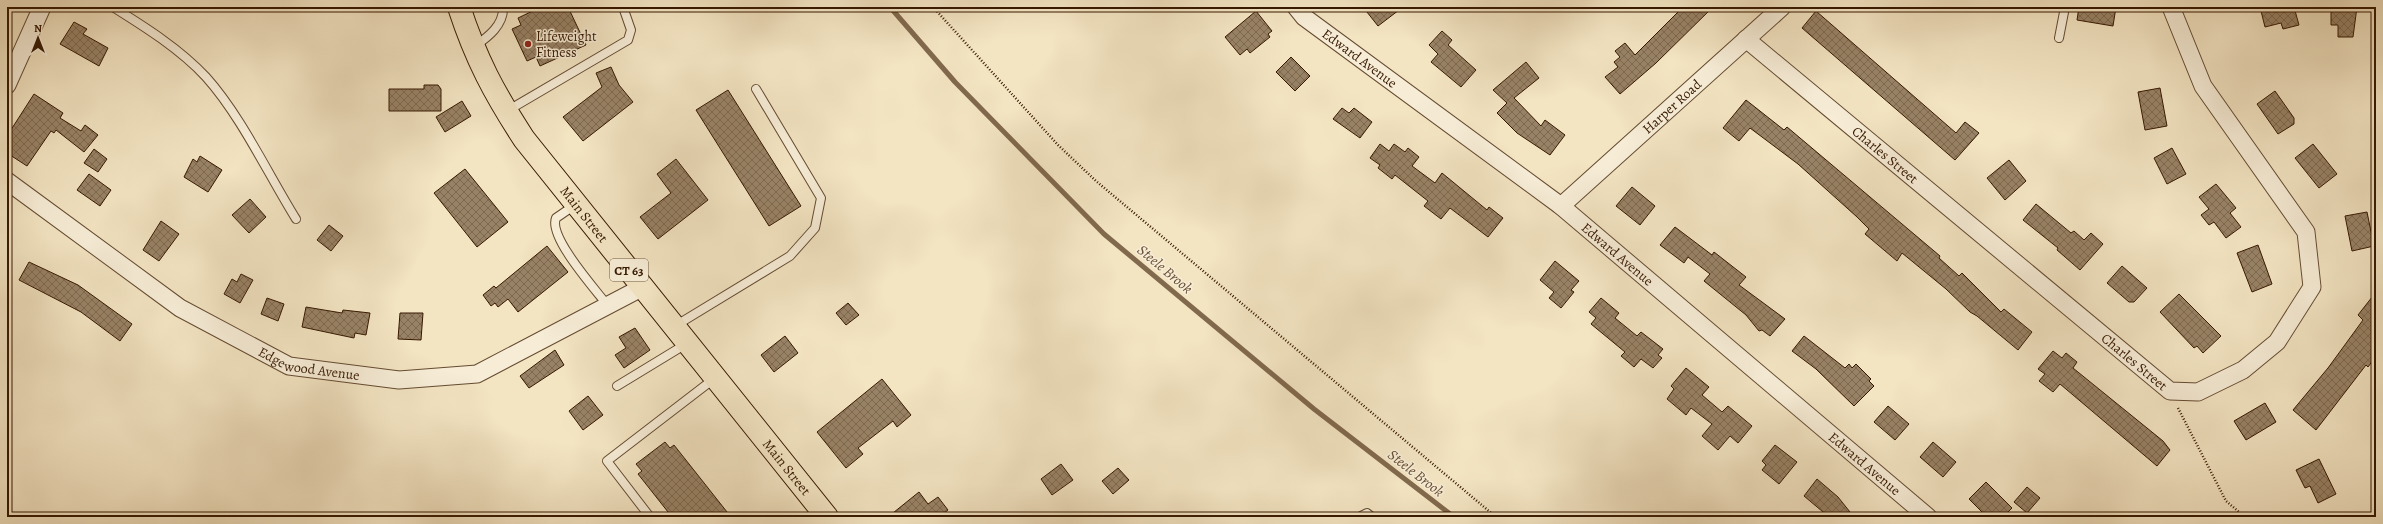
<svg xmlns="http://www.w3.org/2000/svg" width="2383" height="524" viewBox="0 0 2383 524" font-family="Alegreya,serif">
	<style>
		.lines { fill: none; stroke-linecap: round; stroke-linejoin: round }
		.stream { stroke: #81694d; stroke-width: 5 }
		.building { fill: url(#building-cross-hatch); stroke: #361801 }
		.lane-casing { stroke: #654b31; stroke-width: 10 }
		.street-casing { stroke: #654b31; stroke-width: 19 }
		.primary-casing { stroke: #361801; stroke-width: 24 }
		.path { stroke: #361801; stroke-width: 2.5; stroke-dasharray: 1 2; stroke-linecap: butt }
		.lane { stroke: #f7edd7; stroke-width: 8 }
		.street { stroke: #f7edd7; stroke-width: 17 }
		.primary { stroke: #f3e4c2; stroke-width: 22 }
		.poi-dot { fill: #8f2418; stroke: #f7edd7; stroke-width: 1.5 }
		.labels { text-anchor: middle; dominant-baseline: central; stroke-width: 3; stroke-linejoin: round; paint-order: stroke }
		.shield { fill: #f7edd7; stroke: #705841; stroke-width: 1 }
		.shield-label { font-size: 13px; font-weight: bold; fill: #361801 }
		.poi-label { font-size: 14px; fill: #361801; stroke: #f7edd7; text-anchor: start }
		.street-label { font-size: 14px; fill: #361801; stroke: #f7edd7 }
		.water-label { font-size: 15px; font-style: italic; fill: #684e34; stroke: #f7edd7 }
	</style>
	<defs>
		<pattern id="building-cross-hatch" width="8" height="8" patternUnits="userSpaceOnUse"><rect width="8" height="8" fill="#988265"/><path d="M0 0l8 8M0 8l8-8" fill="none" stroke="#7d6951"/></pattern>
	</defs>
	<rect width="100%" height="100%" fill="#f3e4c2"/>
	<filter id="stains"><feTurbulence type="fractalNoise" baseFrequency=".005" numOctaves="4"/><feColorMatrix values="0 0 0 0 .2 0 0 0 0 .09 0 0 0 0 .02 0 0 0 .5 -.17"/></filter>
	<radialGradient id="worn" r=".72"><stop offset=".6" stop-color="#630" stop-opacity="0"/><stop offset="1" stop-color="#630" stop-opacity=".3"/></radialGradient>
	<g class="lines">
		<path class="stream" d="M 890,7 L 955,82 L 1104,234 L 1314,409 L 1454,517"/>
	</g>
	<path class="building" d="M 541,7 L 568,7 L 586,45 L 540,66 L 536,57 L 527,61 L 512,29 L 521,25 L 518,18 Z
		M 1363,7 L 1403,7 L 1378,26 Z
		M 1683,7 L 1713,7 L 1656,63 L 1620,94 L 1605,77 L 1618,67 L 1614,62 L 1620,57 L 1615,51 L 1625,43 L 1635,55 Z
		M 2079,7 L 2116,7 L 2113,26 L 2077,20 Z
		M 2260,7 L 2294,7 L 2299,25 L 2283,29 L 2281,23 L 2265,27 Z
		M 2331,7 L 2357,7 L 2353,37 L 2338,37 L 2338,25 L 2331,25 Z
		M 1256,11 L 1272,31 L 1268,34 L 1270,37 L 1250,53 L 1247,49 L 1240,55 L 1225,37 Z
		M 1816,11 L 1956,133 L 1965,122 L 1979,133 L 1955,160 L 1802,28 Z
		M 74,22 L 87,29 L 83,34 L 108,48 L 99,66 L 60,44 Z
		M 1442,31 L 1452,40 L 1448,45 L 1476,70 L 1461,87 L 1431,62 L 1438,54 L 1429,45 Z
		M 1291,57 L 1310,76 L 1295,91 L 1276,72 Z
		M 1526,62 L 1539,78 L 1514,98 L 1541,126 L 1545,120 L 1565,135 L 1550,155 L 1517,133 L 1497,113 L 1507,103 L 1493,90 Z
		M 611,67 L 619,85 L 633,102 L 583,141 L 563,117 L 602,87 L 596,73 Z
		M 424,85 L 438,85 L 441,89 L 441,111 L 389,111 L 389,89 L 424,89 Z
		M 2160,88 L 2167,126 L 2145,130 L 2138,92 Z
		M 728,90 L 801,206 L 769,226 L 696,110 Z
		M 2275,91 L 2294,118 L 2294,124 L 2278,134 L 2257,104 Z
		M 34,94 L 63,113 L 60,118 L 81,131 L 85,125 L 98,135 L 84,152 L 56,130 L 54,133 L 51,131 L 27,166 L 7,153 L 7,136 Z
		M 1746,100 L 1784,130 L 1787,127 L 1940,256 L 1939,258 L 1959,276 L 1962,273 L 2001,312 L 2004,309 L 2032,332 L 2018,350 L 1977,316 L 1970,312 L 1946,289 L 1902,253 L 1897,261 L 1865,234 L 1869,229 L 1857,217 L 1798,164 L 1750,128 L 1739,141 L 1723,128 Z
		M 462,101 L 471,116 L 445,132 L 436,117 Z
		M 1342,108 L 1349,113 L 1354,108 L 1372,122 L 1360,138 L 1333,119 Z
		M 1380,144 L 1389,151 L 1394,144 L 1405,152 L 1408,148 L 1419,157 L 1412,166 L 1435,183 L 1442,173 L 1487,210 L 1489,207 L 1503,218 L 1488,237 L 1450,208 L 1441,219 L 1424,206 L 1428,201 L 1395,175 L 1392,179 L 1378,168 L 1380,165 L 1370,158 Z
		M 2313,144 L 2337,174 L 2319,188 L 2295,158 Z
		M 2172,148 L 2186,174 L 2167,184 L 2154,158 Z
		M 94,149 L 107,159 L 98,172 L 84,163 Z
		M 200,156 L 222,170 L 208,192 L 184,177 L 193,159 L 197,162 Z
		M 676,159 L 708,200 L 658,239 L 640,217 L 671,193 L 657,174 Z
		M 2009,160 L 2026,181 L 2005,200 L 1987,178 Z
		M 465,169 L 508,222 L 477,247 L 434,193 Z
		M 89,174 L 111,190 L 100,206 L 77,190 Z
		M 2216,184 L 2236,208 L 2230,213 L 2241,227 L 2226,238 L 2214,222 L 2209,225 L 2201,215 L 2209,209 L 2199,197 Z
		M 1632,187 L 1655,206 L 1640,225 L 1616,206 Z
		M 250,199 L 266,217 L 249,233 L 232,215 Z
		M 2036,204 L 2071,233 L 2074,231 L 2084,240 L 2091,233 L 2103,244 L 2080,270 L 2057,250 L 2058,248 L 2023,220 Z
		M 2367,212 L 2374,246 L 2352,251 L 2345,216 Z
		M 161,221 L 179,234 L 159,261 L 143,250 Z
		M 329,225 L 343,236 L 331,251 L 317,240 Z
		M 1675,227 L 1712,255 L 1714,252 L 1746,277 L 1739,285 L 1785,319 L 1770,336 L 1762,330 L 1759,331 L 1746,315 L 1704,281 L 1710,274 L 1688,257 L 1684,263 L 1660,245 Z
		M 2258,245 L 2272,284 L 2252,292 L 2237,253 Z
		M 547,246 L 568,272 L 518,312 L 508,299 L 498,307 L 495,303 L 491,306 L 483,295 L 494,286 L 496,288 Z
		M 1555,261 L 1579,281 L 1571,290 L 1574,292 L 1561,308 L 1549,298 L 1554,292 L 1540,280 Z
		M 29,262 L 78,285 L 132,324 L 120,341 L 81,312 L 19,280 Z
		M 2122,266 L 2147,288 L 2134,302 L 2129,302 L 2107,283 Z
		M 241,274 L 253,280 L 240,303 L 224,294 L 232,279 L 237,282 Z
		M 2376,292 L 2376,356 L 2368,367 L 2366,365 L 2316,430 L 2293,410 L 2328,368 L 2363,320 L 2358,315 Z
		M 2179,294 L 2221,336 L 2203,353 L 2197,346 L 2194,348 L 2160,312 Z
		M 267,298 L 284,304 L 278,321 L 261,314 Z
		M 1601,298 L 1619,313 L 1615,318 L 1637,336 L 1641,332 L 1663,349 L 1658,355 L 1662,358 L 1653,368 L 1641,359 L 1634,367 L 1621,356 L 1625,352 L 1591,324 L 1596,318 L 1589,312 Z
		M 848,303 L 859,315 L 846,325 L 836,313 Z
		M 306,307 L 342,313 L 343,310 L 370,313 L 366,335 L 355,333 L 354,338 L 302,327 Z
		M 400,313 L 423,313 L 421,340 L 398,339 Z
		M 635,328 L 650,350 L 624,368 L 615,355 L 626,348 L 619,337 Z
		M 785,336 L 798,353 L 774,372 L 761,355 Z
		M 1804,336 L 1845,368 L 1849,364 L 1852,368 L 1856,364 L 1871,379 L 1869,381 L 1874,386 L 1854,406 L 1816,369 L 1792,351 Z
		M 555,350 L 564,365 L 529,388 L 520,376 Z
		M 2053,351 L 2062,358 L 2066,353 L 2077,362 L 2073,368 L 2163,441 L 2170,450 L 2157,466 L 2060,384 L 2053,392 L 2039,381 L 2045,374 L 2038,369 Z
		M 1686,368 L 1709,387 L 1702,395 L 1722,412 L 1728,406 L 1752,426 L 1738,443 L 1730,436 L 1718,450 L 1702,436 L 1712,424 L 1691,408 L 1686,415 L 1667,399 L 1674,389 L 1671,386 Z
		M 882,379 L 911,415 L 897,427 L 893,421 L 858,448 L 863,454 L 846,468 L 817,432 Z
		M 588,396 L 603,415 L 583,430 L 569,411 Z
		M 2265,403 L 2276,422 L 2246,440 L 2234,421 Z
		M 1888,406 L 1909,424 L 1895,440 L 1874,422 Z
		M 665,442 L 670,448 L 674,445 L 731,517 L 672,517 L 638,474 L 642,471 L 636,464 Z
		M 1933,442 L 1956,462 L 1943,477 L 1920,457 Z
		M 1775,445 L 1797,462 L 1779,484 L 1762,470 L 1766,465 L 1762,461 Z
		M 2319,459 L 2336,494 L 2318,503 L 2310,486 L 2305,488 L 2296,470 Z
		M 1061,464 L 1073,480 L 1052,495 L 1041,479 Z
		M 1118,468 L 1129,480 L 1113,494 L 1102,481 Z
		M 1817,479 L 1838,497 L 1854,517 L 1829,517 L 1804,496 Z
		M 1986,482 L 2012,508 L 2003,517 L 1987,517 L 1969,499 Z
		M 2027,487 L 2040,498 L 2027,513 L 2014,502 Z
		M 919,492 L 928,504 L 938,497 L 948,510 L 939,517 L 888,517 Z"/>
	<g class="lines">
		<defs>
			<path id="lane" d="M 113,7 C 145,27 180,49 206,77 C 241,116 268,174 296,219
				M 2059,38 L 2065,7
				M 475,46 C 488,37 504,25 503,7
				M 507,111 L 628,40 L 631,30 L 623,7
				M 575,205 L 556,218 C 548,237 596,290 608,306
				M 675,326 L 790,256 L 815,228 L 821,198 L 756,89
				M 617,386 L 686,344
				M 650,517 L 607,461 L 715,378
				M 1359,517 L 1367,513 L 1372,517"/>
			<g id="street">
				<path id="s1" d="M 1296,7 L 1304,17 L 1561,206 L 1928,517"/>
				<path id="s2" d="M 1746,39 L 2170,391 L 2198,392 L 2243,370 L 2277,342 L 2312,287 L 2306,232 L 2203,86 L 2171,7"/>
				<path d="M 7,85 L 42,7"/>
				<path id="s3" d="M 7,181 L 180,308 L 289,366 L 399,380 L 477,374 L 643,287"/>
				<path id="s4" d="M 1561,206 L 1782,7"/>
			</g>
			<g id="primary">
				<path id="s5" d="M 459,7 C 476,59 494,93 524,139 L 827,517"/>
			</g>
		</defs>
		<use href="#lane" class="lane-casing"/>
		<use href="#street" class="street-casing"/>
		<use href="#primary" class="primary-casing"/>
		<path class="path" d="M 933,7 L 1058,145 L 1096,181 L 1496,517
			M 2178,408 L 2226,501 L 2245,517"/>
		<use href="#lane" class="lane"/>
		<use href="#street" class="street"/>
		<use href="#primary" class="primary"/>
	</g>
	<circle class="poi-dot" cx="528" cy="44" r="4"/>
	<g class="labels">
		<rect class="shield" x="610" y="259" width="38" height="22" rx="3"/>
		<g class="shield-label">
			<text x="629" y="270">CT 63</text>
		</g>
		<g class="poi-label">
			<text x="536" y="36">Lifeweight<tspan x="536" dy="16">Fitness</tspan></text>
		</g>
		<g class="street-label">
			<text stroke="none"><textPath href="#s1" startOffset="82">Edward Avenue</textPath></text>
			<text stroke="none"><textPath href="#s4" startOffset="149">Harper Road</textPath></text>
			<text stroke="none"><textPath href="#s2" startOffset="181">Charles Street</textPath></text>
			<text stroke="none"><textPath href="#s5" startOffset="244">Main Street</textPath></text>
			<text stroke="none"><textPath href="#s1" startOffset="406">Edward Avenue</textPath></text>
			<text stroke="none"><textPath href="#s2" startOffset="505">Charles Street</textPath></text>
			<text stroke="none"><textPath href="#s3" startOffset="357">Edgewood Avenue</textPath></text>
			<text stroke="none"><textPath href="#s1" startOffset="730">Edward Avenue</textPath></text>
			<text stroke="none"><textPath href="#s5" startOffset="568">Main Street</textPath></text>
		</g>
		<g class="water-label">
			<text transform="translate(1165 269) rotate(40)">Steele Brook</text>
			<text transform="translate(1416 473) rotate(38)">Steele Brook</text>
		</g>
	</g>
	<rect width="2383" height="524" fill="none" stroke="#f3e4c2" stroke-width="24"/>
	<rect x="8" y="8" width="2367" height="508" fill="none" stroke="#361801" stroke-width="2"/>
	<rect x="12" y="12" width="2359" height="500" fill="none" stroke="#361801"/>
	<g transform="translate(38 38)" stroke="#f7edd7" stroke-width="3" paint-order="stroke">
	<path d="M0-3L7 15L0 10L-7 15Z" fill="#361801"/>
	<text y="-6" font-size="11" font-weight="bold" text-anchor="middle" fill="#361801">N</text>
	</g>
	<rect width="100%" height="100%" filter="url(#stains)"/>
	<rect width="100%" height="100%" fill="url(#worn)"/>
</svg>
